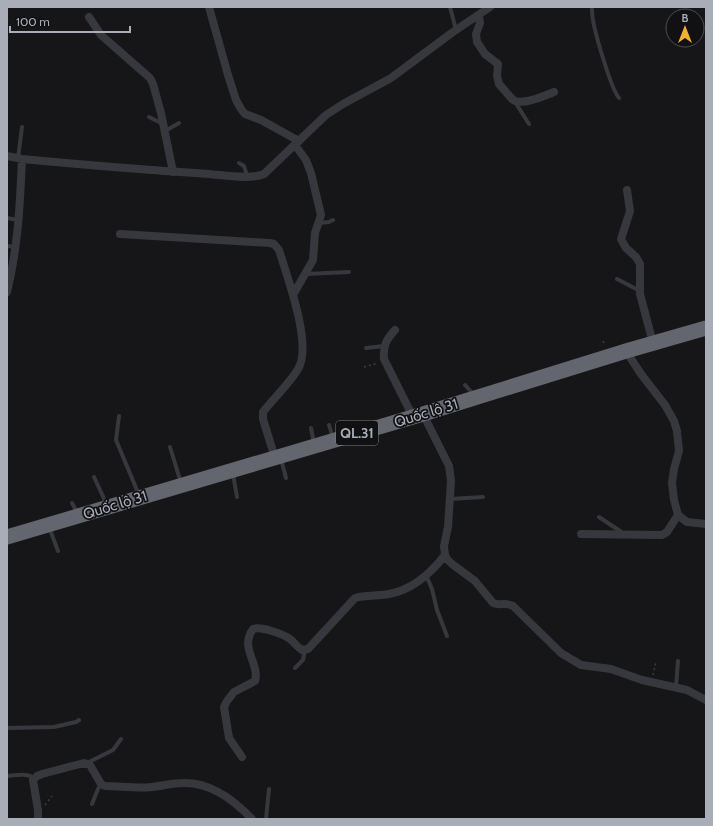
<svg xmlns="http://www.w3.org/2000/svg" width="713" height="826" viewBox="0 0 713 826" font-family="Cabin,sans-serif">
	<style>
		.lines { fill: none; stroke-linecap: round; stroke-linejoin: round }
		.path { stroke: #3d3f44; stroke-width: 1.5; stroke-dasharray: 2 3; stroke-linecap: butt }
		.lane { stroke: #37383d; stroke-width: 4 }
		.street { stroke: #37383d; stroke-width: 8 }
		.highway { stroke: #63666e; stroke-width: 15 }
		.labels { text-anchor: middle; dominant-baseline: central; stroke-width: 3.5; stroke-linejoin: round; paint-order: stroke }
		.shield { fill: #111113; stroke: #7b7e86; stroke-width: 1 }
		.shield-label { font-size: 14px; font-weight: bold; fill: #a8adb8 }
		.street-label { font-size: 15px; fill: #a8adb8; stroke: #111113 }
	</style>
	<rect width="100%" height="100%" fill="#161618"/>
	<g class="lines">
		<path class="path" d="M 603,341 L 605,345
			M 364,367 L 378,363
			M 653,675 L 656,662
			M 45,805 L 52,796"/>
		<path class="lane" d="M 450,7 L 456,30
			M 592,7 C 592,11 592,16 593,20 C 595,33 611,89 619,98
			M 515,102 L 529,124
			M 149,117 L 163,124
			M 165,131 L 179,123
			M 18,158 L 22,127
			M 239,163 L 244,166 L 247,176
			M 7,218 L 18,220
			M 319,223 L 329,222 L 333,220
			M 7,246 L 16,247
			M 306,274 L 349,272
			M 617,279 L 640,291
			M 366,348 L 384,346
			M 465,385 L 474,395
			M 119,416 L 116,440 L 139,495
			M 329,425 L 333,438
			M 311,428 L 314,443
			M 170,447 L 181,483
			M 281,459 L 286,478
			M 233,474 L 237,497
			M 94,477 L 107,505
			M 450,499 L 483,497
			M 72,503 L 78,514
			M 599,517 L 623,533
			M 49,527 L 58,551
			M 426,575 L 432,589 L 437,610 L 447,636
			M 295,668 L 303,660 L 305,650
			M 676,687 L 678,661
			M 7,728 L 54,727 L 76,722 L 79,720
			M 87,763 L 113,750 L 121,739
			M 7,776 C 17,775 26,773 35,778
			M 92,804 L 98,789 L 101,784
			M 266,819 L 269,789"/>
		<path class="street" d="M 209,7 L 228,75 L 236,100 L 241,109 L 245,114 L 261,120 L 299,141
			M 479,15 L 480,23 L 476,34 L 477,42 L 485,54 L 498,64 L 497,76 L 499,84 L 513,100 C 522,106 544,96 554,92
			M 89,17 L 101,35 L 150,78 L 153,84 L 161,113 L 173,172
			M 7,156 L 22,159 C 85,165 147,170 209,174 C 223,175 251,180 264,174 L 326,115 L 343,104 L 391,78 L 453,32 L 490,7
			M 627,190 L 630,211 L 621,239 L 626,248 L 636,257 L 640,264 L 640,294 L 653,343
			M 120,234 L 270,243 L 274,244 L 279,250 C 287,276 313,346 298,369 C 290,383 273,399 263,412 L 263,419 L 275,458
			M 7,292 C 18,248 20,204 22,159
			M 293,295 L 313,260 L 315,233 L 321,215 L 311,173 L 306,160 L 295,145
			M 395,330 C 386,340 383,345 384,359 L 413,417
			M 626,351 L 641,374 L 665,405 L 674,421 L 677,431 L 679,451 L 674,469 L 672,483 L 674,500 L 678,515 L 687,522 L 706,524
			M 423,414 L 449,466 L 451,481 L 448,527 L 444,546 L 445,555 L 447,559 L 452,564 L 475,581 L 493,603 C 499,606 506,602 513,606 L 561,653 L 581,665 L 611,669 L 642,680 L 687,690 L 706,700
			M 581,534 L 662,535 L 667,532 L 678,515
			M 242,757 L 229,738 L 224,707 L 227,701 L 234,692 L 255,681 C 260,663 239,648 253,629 C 261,626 283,634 290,639 C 294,642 297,647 302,650 L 308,649 L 355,598 C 364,595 379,596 389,594 C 412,590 431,573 445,555
			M 38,819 L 38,810 L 33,780 L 37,776 L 42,774 L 84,763 L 90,765 L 101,784 L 105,786 C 120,786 137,789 152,787 C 162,786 172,783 183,783 C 210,782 234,800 252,819"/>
		<path class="highway" d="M 7,537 L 423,414 L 626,351 L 706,328"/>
	</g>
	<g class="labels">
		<rect class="shield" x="336" y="421" width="42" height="24" rx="3"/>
		<g class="shield-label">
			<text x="357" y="433">QL.31</text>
		</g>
		<g class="street-label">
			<text transform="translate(426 413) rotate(-17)">Quốc lộ 31</text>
			<text transform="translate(115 505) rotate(-17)">Quốc lộ 31</text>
		</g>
	</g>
	<rect width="713" height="826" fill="none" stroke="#a8adb8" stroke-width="16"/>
	<g transform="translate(685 28)"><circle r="19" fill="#111113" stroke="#4d4f55"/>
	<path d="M0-3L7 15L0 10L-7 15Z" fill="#f2b134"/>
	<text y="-6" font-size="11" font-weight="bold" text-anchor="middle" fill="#a8adb8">B</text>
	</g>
	<path d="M10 26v6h120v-6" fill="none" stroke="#a8adb8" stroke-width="2"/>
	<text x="16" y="26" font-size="12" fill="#a8adb8" stroke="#111113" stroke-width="3" paint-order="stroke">100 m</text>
</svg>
